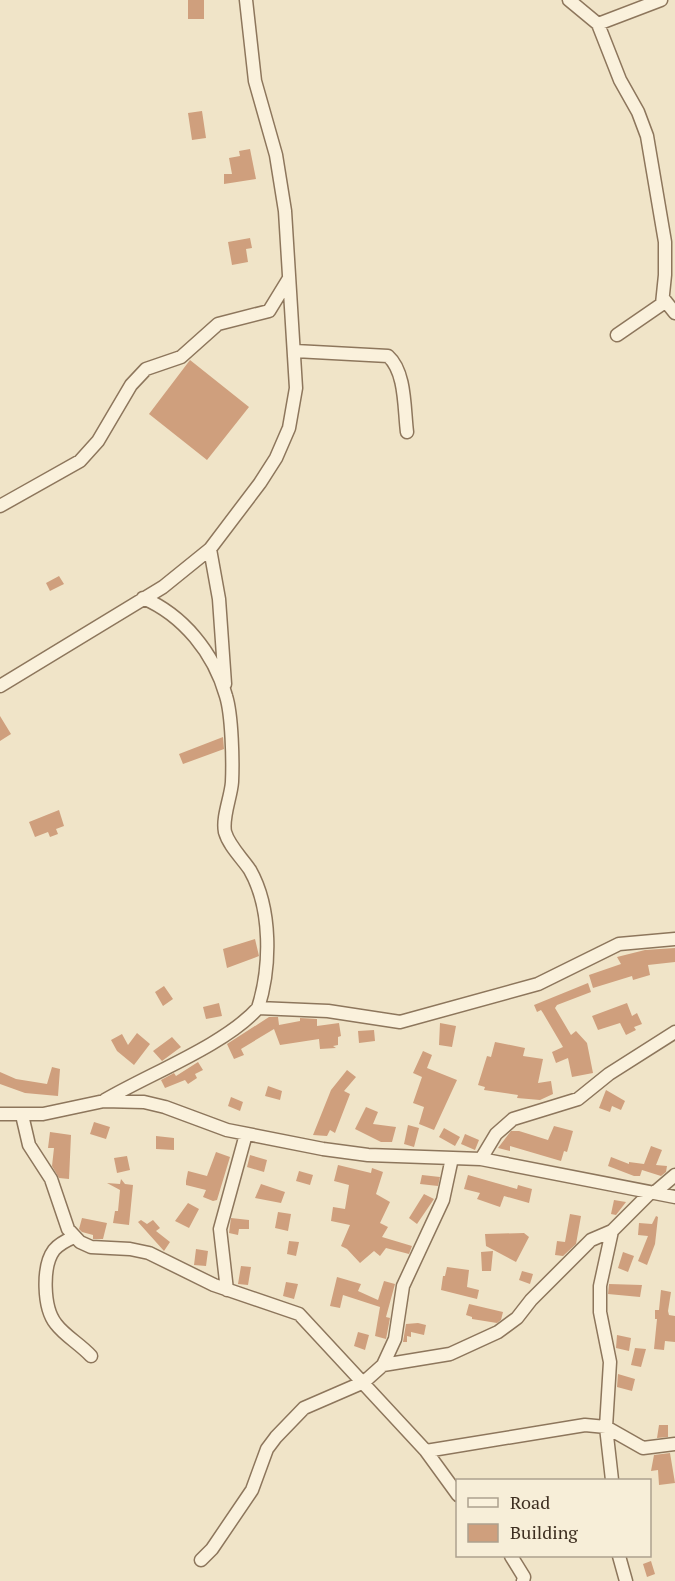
<svg xmlns="http://www.w3.org/2000/svg" width="675" height="1581" viewBox="0 0 675 1581" font-family="'PT Serif',serif">
	<style>
		.building { fill: #cf9f7d }
		.lines { fill: none; stroke-linecap: round; stroke-linejoin: round }
		.minor-casing { stroke: #8d765c; stroke-width: 15 }
		.minor { stroke: #faf1dc; stroke-width: 12 }
	</style>
	<rect width="100%" height="100%" fill="#f0e4c8"/>
	<path class="building" d="M 188,0 L 204,0 L 204,19 L 188,19 Z
		M 202,111 L 206,138 L 192,140 L 188,113 Z
		M 250,149 L 256,179 L 224,184 L 224,174 L 232,174 L 229,158 L 240,156 L 239,151 Z
		M 250,238 L 252,248 L 246,249 L 248,262 L 232,265 L 228,242 Z
		M 190,360 L 249,407 L 207,460 L 149,414 Z
		M 59,576 L 64,584 L 50,591 L 46,583 Z
		M 0,716 L 11,734 L 0,741 Z
		M 223,737 L 224,749 L 183,764 L 179,754 Z
		M 59,810 L 64,826 L 56,829 L 58,834 L 50,837 L 48,832 L 35,837 L 29,822 Z
		M 255,939 L 259,956 L 227,968 L 223,949 Z
		M 675,948 L 675,962 L 648,965 L 650,975 L 633,980 L 632,976 L 593,988 L 589,975 L 621,964 L 617,957 L 645,950 Z
		M 588,983 L 591,992 L 557,1005 L 555,1008 L 571,1035 L 576,1031 L 587,1043 L 593,1073 L 572,1077 L 568,1058 L 556,1063 L 552,1052 L 563,1047 L 543,1013 L 541,1010 L 537,1012 L 534,1005 Z
		M 164,986 L 173,999 L 163,1006 L 155,992 Z
		M 219,1003 L 222,1016 L 206,1019 L 203,1007 Z
		M 627,1003 L 632,1016 L 637,1013 L 642,1024 L 634,1027 L 636,1030 L 626,1035 L 620,1023 L 598,1030 L 592,1016 Z
		M 269,1017 L 278,1017 L 279,1025 L 300,1021 L 300,1018 L 317,1019 L 317,1026 L 339,1023 L 341,1036 L 338,1037 L 338,1045 L 333,1046 L 336,1048 L 320,1049 L 319,1039 L 280,1045 L 274,1029 L 241,1049 L 244,1055 L 234,1059 L 227,1044 Z
		M 440,1023 L 456,1026 L 452,1047 L 439,1045 Z
		M 374,1030 L 375,1041 L 359,1043 L 358,1031 Z
		M 137,1033 L 150,1044 L 134,1065 L 117,1051 L 111,1040 L 122,1034 L 128,1045 Z
		M 172,1037 L 181,1047 L 162,1061 L 153,1051 Z
		M 495,1042 L 525,1048 L 523,1056 L 543,1059 L 538,1083 L 551,1081 L 553,1094 L 540,1100 L 517,1098 L 518,1095 L 484,1090 L 485,1087 L 478,1085 L 487,1056 L 491,1057 Z
		M 423,1051 L 432,1055 L 427,1068 L 457,1080 L 434,1130 L 419,1124 L 424,1107 L 413,1103 L 422,1077 L 413,1073 Z
		M 198,1062 L 203,1070 L 195,1074 L 197,1078 L 188,1084 L 185,1080 L 165,1088 L 161,1080 L 174,1073 L 176,1076 Z
		M 52,1067 L 60,1069 L 58,1096 L 25,1093 L 0,1084 L 0,1072 L 16,1079 L 47,1084 Z
		M 347,1070 L 356,1077 L 344,1091 L 350,1094 L 335,1133 L 330,1130 L 327,1136 L 313,1135 L 331,1090 Z
		M 268,1086 L 282,1091 L 280,1100 L 265,1096 Z
		M 606,1090 L 625,1101 L 621,1110 L 612,1106 L 610,1112 L 599,1108 Z
		M 231,1097 L 243,1102 L 240,1111 L 228,1106 Z
		M 366,1107 L 378,1112 L 373,1124 L 396,1127 L 392,1142 L 381,1142 L 355,1129 Z
		M 94,1122 L 110,1127 L 106,1139 L 90,1134 Z
		M 408,1125 L 419,1128 L 414,1147 L 404,1144 Z
		M 554,1126 L 573,1131 L 567,1152 L 564,1151 L 561,1161 L 510,1146 L 510,1151 L 498,1148 L 511,1131 L 519,1131 L 548,1140 Z
		M 444,1128 L 460,1137 L 455,1146 L 439,1137 Z
		M 50,1132 L 71,1135 L 69,1179 L 59,1178 L 52,1166 L 54,1148 L 48,1148 Z
		M 465,1134 L 479,1140 L 475,1150 L 461,1144 Z
		M 156,1136 L 174,1138 L 174,1150 L 156,1149 Z
		M 651,1146 L 662,1150 L 656,1165 L 667,1166 L 666,1172 L 661,1176 L 642,1170 L 640,1176 L 634,1176 L 608,1166 L 611,1157 L 629,1164 L 629,1162 L 644,1164 Z
		M 216,1152 L 230,1157 L 217,1200 L 213,1201 L 203,1197 L 206,1190 L 186,1185 L 186,1181 L 188,1171 L 207,1176 Z
		M 250,1155 L 267,1160 L 264,1172 L 247,1167 Z
		M 127,1156 L 130,1170 L 117,1173 L 114,1158 Z
		M 338,1165 L 371,1173 L 372,1168 L 383,1172 L 376,1194 L 390,1202 L 380,1223 L 388,1227 L 382,1237 L 412,1246 L 409,1254 L 386,1248 L 380,1256 L 374,1251 L 360,1263 L 347,1249 L 341,1246 L 350,1225 L 331,1221 L 333,1207 L 345,1209 L 349,1185 L 334,1181 Z
		M 299,1171 L 313,1175 L 310,1185 L 296,1181 Z
		M 422,1175 L 440,1177 L 438,1186 L 420,1184 Z
		M 468,1175 L 517,1189 L 518,1185 L 532,1189 L 529,1203 L 504,1196 L 500,1207 L 477,1199 L 480,1193 L 464,1189 Z
		M 121,1179 L 125,1184 L 133,1185 L 129,1225 L 113,1223 L 115,1211 L 118,1211 L 120,1190 L 107,1183 L 120,1184 Z
		M 261,1184 L 285,1192 L 281,1203 L 255,1198 Z
		M 424,1194 L 434,1199 L 417,1224 L 409,1218 Z
		M 614,1200 L 626,1202 L 616,1215 L 611,1214 Z
		M 188,1203 L 199,1209 L 189,1228 L 175,1221 Z
		M 278,1212 L 291,1214 L 288,1231 L 275,1228 Z
		M 570,1214 L 581,1216 L 576,1244 L 563,1256 L 555,1255 L 557,1241 L 565,1242 Z
		M 656,1216 L 658,1217 L 655,1244 L 647,1265 L 638,1261 L 648,1236 L 638,1235 L 639,1223 L 652,1224 Z
		M 82,1218 L 107,1223 L 103,1239 L 93,1239 L 93,1235 L 82,1232 L 79,1229 Z
		M 231,1218 L 249,1220 L 249,1229 L 239,1229 L 238,1235 L 229,1233 Z
		M 141,1220 L 147,1224 L 153,1220 L 160,1228 L 156,1231 L 170,1242 L 164,1251 L 138,1222 Z
		M 524,1233 L 529,1237 L 516,1262 L 486,1246 L 485,1234 Z
		M 289,1241 L 299,1242 L 296,1256 L 287,1254 Z
		M 196,1249 L 208,1251 L 206,1266 L 194,1265 Z
		M 493,1251 L 491,1271 L 482,1271 L 481,1252 Z
		M 623,1252 L 634,1256 L 628,1272 L 618,1268 Z
		M 241,1266 L 251,1267 L 248,1285 L 238,1284 Z
		M 447,1267 L 469,1270 L 467,1287 L 479,1290 L 477,1299 L 441,1290 L 443,1276 L 445,1276 Z
		M 522,1271 L 533,1274 L 530,1284 L 519,1280 Z
		M 337,1277 L 361,1284 L 358,1291 L 378,1300 L 384,1281 L 395,1284 L 386,1317 L 390,1318 L 386,1339 L 375,1336 L 380,1307 L 343,1295 L 340,1308 L 330,1306 Z
		M 286,1282 L 298,1284 L 294,1299 L 283,1296 Z
		M 609,1284 L 642,1285 L 640,1297 L 608,1294 Z
		M 661,1290 L 671,1292 L 668,1311 L 669,1315 L 675,1316 L 675,1342 L 665,1341 L 664,1350 L 654,1349 L 657,1319 L 655,1319 L 655,1310 L 659,1310 Z
		M 469,1304 L 503,1312 L 501,1320 L 497,1323 L 472,1319 L 472,1317 L 466,1315 Z
		M 418,1323 L 426,1325 L 424,1335 L 411,1332 L 411,1337 L 407,1336 L 407,1342 L 403,1342 L 406,1324 Z
		M 358,1332 L 369,1335 L 365,1350 L 354,1346 Z
		M 617,1335 L 631,1338 L 629,1351 L 616,1348 Z
		M 635,1348 L 646,1349 L 641,1367 L 631,1365 Z
		M 618,1374 L 635,1379 L 632,1391 L 617,1387 Z
		M 659,1425 L 668,1425 L 668,1437 L 657,1438 Z
		M 670,1453 L 675,1483 L 659,1485 L 658,1470 L 651,1471 L 654,1455 Z
		M 651,1561 L 655,1574 L 647,1577 L 643,1564 Z"/>
	<g class="lines">
		<defs>
			<path id="minor" d="M 569,0 L 598,24 L 620,80 L 638,112 L 647,136 L 665,242 L 665,275 L 662,304 L 617,335
				M 598,24 L 661,0
				M 663,298 L 675,313
				M 295,351 L 388,356 C 406,372 404,409 407,432
				M 0,506 L 80,461 L 98,441 L 131,385 L 146,369 L 181,357 L 218,324 L 269,311 L 288,280
				M 210,549 L 219,599 L 225,684
				M 143,598 C 183,615 214,653 226,696 C 232,715 233,761 232,782 C 231,797 222,817 225,832 C 229,846 242,858 250,870 C 272,909 271,967 258,1008
				M 0,686 L 163,587 L 210,549 L 260,483 L 276,458 L 289,428 L 296,388 L 285,211 L 276,155 L 255,81 L 246,0
				M 105,1100 C 149,1074 225,1045 258,1008 L 328,1011 L 400,1022 L 538,984 L 619,944 L 675,939
				M 0,1114 L 43,1114 L 104,1101 L 144,1102 L 165,1107 L 227,1130 L 323,1149 L 368,1155 L 481,1159 L 675,1197
				M 22,1115 L 29,1145 L 51,1179 L 68,1229 L 80,1242 L 91,1247 L 130,1249 L 149,1253 L 214,1285 L 299,1314 L 426,1451 L 458,1495
				M 481,1159 L 496,1134 L 513,1119 L 578,1099 L 609,1074 L 675,1032
				M 654,1193 L 675,1175
				M 74,1237 C 67,1240 59,1244 54,1250 C 42,1266 43,1308 56,1324 C 65,1336 80,1344 91,1356
				M 227,1290 L 220,1229 L 246,1134
				M 383,1365 L 450,1354 L 498,1332 L 517,1318 L 531,1300 L 591,1240 L 612,1231
				M 426,1451 L 585,1425 L 606,1427 L 643,1448 L 675,1444
				M 612,1480 L 606,1427 L 610,1362 L 600,1312 L 600,1286 L 612,1231 L 650,1193
				M 511,1556 L 524,1577 L 523,1581
				M 619,1556 L 626,1581
				M 201,1560 L 212,1549 L 252,1490 L 267,1449 L 276,1437 L 304,1408 L 364,1382 L 383,1365 L 395,1339 L 403,1286 L 443,1200 L 452,1158"/>
		</defs>
		<use href="#minor" class="minor-casing"/>
		<use href="#minor" class="minor"/>
	</g>
	<rect x="456" y="1479" width="195" height="78" fill="#f7eed8" stroke="#ada18e" stroke-width="1.5"/>
	<rect x="468" y="1498" width="30" height="9" fill="#faf1dc" stroke="#ada18e" stroke-width="1.5"/>
	<text x="510" y="1509" font-size="18" fill="#3d2e20">Road</text>
	<rect x="468" y="1524" width="30" height="18" fill="#cf9f7d" stroke="#ada18e" stroke-width="1.5"/>
	<text x="510" y="1539" font-size="18" fill="#3d2e20">Building</text>
</svg>
